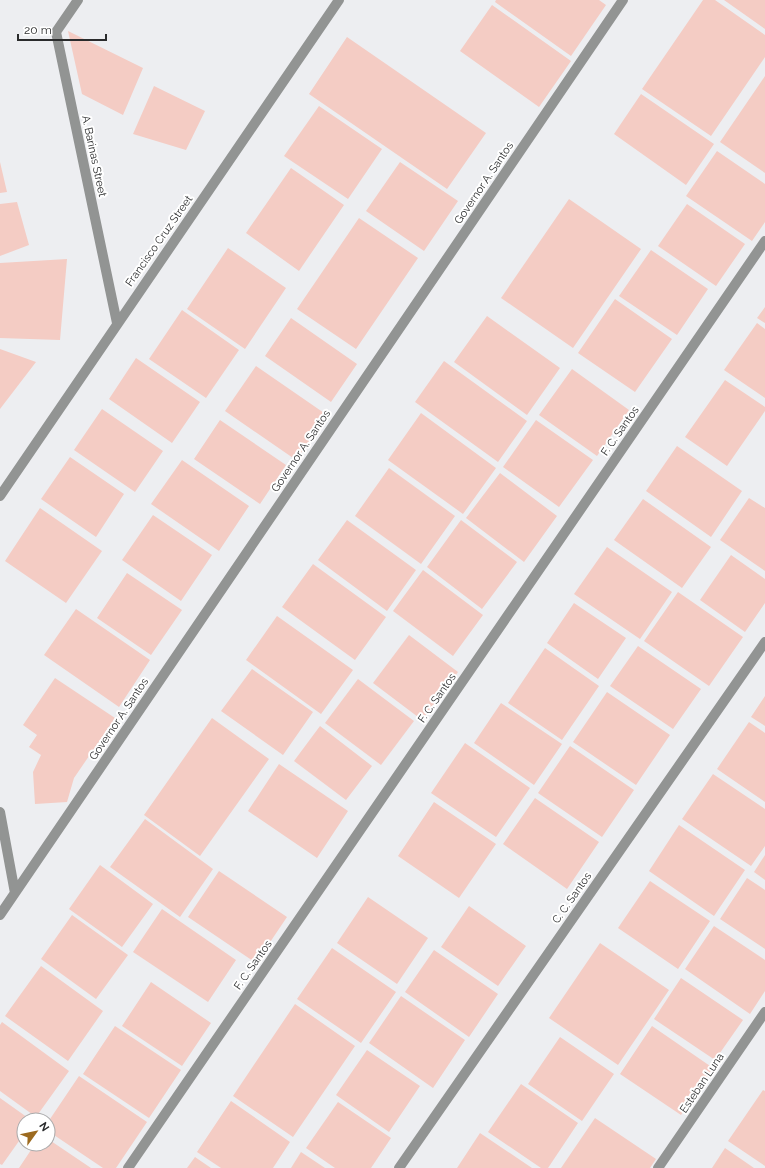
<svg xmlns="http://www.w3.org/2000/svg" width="765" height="1168" viewBox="0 0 765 1168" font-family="Raleway,sans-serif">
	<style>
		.building { fill: #f4ccc4 }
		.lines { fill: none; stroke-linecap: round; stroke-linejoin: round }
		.minor { stroke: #929493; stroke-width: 10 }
		.labels { text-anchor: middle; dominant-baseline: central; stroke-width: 4; stroke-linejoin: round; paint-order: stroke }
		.street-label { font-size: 11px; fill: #2a2b2c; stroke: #fff }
	</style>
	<rect width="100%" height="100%" fill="#edeef1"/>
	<path class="building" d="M 496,0 L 599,0 L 606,5 L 571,56 L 495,2 Z
		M 703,0 L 715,0 L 765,35 L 765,57 L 711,136 L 642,89 Z
		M 724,0 L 765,0 L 765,29 Z
		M 492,5 L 571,61 L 539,107 L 460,51 Z
		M 68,31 L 143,68 L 123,115 L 82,94 Z
		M 347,37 L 486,133 L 447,189 L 309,94 Z
		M 765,76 L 765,173 L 720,142 Z
		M 154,86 L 205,111 L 186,150 L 133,134 Z
		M 641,94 L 714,144 L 686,185 L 614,134 Z
		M 319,106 L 382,149 L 348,199 L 284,156 Z
		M 717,151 L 765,184 L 765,222 L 752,241 L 686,196 Z
		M 0,162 L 7,192 L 0,193 Z
		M 400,162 L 458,201 L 424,251 L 366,211 Z
		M 291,168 L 344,205 L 299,271 L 246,233 Z
		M 569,199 L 641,249 L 573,348 L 501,298 Z
		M 17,202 L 29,245 L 0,256 L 0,204 Z
		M 687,204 L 745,244 L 716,286 L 658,246 Z
		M 359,218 L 418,258 L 356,349 L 297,309 Z
		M 228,248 L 286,288 L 245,349 L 187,309 Z
		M 651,250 L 708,289 L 677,335 L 619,296 Z
		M 67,259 L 60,340 L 0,338 L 0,263 Z
		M 615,299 L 672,339 L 635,392 L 578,353 Z
		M 765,307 L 765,323 L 757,318 Z
		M 182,310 L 239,350 L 206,398 L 149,359 Z
		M 487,316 L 560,368 L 527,415 L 454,362 Z
		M 291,318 L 357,364 L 331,402 L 265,356 Z
		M 757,323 L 765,329 L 765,398 L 724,370 Z
		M 0,349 L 36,362 L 0,409 Z
		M 136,358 L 200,402 L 172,443 L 109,399 Z
		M 444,361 L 527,421 L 498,462 L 415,402 Z
		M 256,366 L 327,415 L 296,460 L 225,411 Z
		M 572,369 L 629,410 L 597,456 L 539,415 Z
		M 725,380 L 765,407 L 765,411 L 727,466 L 685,437 Z
		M 102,409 L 163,451 L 135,492 L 74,450 Z
		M 421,413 L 496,468 L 463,514 L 388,460 Z
		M 220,420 L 286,465 L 260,504 L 194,459 Z
		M 536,420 L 593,460 L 559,507 L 503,467 Z
		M 677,446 L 742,491 L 711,537 L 646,491 Z
		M 70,457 L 124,494 L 96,537 L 41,499 Z
		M 182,460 L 249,506 L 219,551 L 151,504 Z
		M 389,468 L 455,516 L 421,564 L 355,516 Z
		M 500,473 L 557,516 L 524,562 L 466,518 Z
		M 749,498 L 765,508 L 765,571 L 720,540 Z
		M 643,499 L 711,547 L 682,588 L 614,540 Z
		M 40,508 L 102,551 L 66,603 L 5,561 Z
		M 153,515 L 212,555 L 181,601 L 122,560 Z
		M 347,520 L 416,570 L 387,611 L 318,560 Z
		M 461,520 L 517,562 L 482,609 L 427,567 Z
		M 607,547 L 672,592 L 640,639 L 574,594 Z
		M 731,555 L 765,579 L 765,603 L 745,632 L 700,600 Z
		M 313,564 L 386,617 L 355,660 L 282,607 Z
		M 423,570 L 483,615 L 453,656 L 393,611 Z
		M 127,573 L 182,610 L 151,655 L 97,618 Z
		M 678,592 L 743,637 L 709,686 L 644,641 Z
		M 574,603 L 626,638 L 598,679 L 547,643 Z
		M 76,609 L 150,660 L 119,707 L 44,655 Z
		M 277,616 L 353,670 L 321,714 L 246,660 Z
		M 409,635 L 458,672 L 422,720 L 373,683 Z
		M 638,646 L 701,689 L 673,729 L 610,686 Z
		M 545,648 L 599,686 L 562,740 L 508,703 Z
		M 252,669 L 313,712 L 283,755 L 221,711 Z
		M 55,678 L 115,718 L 74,778 L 67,802 L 35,804 L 33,772 L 41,755 L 29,747 L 37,735 L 23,725 Z
		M 358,679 L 414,721 L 381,765 L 325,723 Z
		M 607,692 L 670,735 L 636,785 L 573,742 Z
		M 765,696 L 765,726 L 751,717 Z
		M 501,703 L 562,744 L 534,785 L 474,743 Z
		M 212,718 L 269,759 L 200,856 L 144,815 Z
		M 749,722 L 765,733 L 765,802 L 717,769 Z
		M 320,726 L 372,766 L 346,800 L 294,761 Z
		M 465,743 L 530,788 L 496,837 L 431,793 Z
		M 570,746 L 634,790 L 602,837 L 538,793 Z
		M 279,764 L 348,811 L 317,858 L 248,811 Z
		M 713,774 L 765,809 L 765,846 L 751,866 L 682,819 Z
		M 535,798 L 599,842 L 567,889 L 503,844 Z
		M 434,802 L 496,844 L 459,898 L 398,856 Z
		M 145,819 L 213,869 L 180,917 L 110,867 Z
		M 679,825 L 745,870 L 714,916 L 649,871 Z
		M 765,855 L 765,880 L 754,872 Z
		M 100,865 L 153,904 L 122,947 L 69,909 Z
		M 219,871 L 287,917 L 256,963 L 188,917 Z
		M 747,878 L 765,890 L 765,949 L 720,919 Z
		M 650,881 L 710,921 L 678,969 L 618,928 Z
		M 368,897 L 428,938 L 397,984 L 337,943 Z
		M 469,906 L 526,946 L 498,986 L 441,947 Z
		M 162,909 L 236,960 L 208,1002 L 133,952 Z
		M 72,915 L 128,955 L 96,999 L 41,959 Z
		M 714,926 L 765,960 L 765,991 L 750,1014 L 685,969 Z
		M 600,943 L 669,990 L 618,1065 L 549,1018 Z
		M 332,948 L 396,992 L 361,1043 L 297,999 Z
		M 434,950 L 498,994 L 469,1037 L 405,992 Z
		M 41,966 L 103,1011 L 68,1061 L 5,1016 Z
		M 681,978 L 743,1020 L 715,1060 L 654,1019 Z
		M 151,982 L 211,1023 L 182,1066 L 122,1026 Z
		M 401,996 L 465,1040 L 433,1088 L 369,1043 Z
		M 295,1004 L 355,1046 L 293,1137 L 233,1096 Z
		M 2,1022 L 69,1071 L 36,1117 L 0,1091 L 0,1025 Z
		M 115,1026 L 181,1070 L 149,1118 L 83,1074 Z
		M 652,1026 L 713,1068 L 681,1115 L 620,1074 Z
		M 560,1037 L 614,1074 L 582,1121 L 528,1084 Z
		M 367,1050 L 420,1086 L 389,1132 L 336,1095 Z
		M 79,1076 L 147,1122 L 116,1168 L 103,1168 L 48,1131 L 48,1122 Z
		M 521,1084 L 578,1123 L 548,1168 L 541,1168 L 488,1132 Z
		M 763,1090 L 765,1091 L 765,1166 L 728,1141 Z
		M 0,1098 L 31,1120 L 24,1120 L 24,1134 L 2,1165 L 0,1164 Z
		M 231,1101 L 290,1142 L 273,1168 L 221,1168 L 197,1152 Z
		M 338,1102 L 391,1138 L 371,1168 L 335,1168 L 306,1148 Z
		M 595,1118 L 656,1159 L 650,1168 L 561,1168 Z
		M 480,1133 L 532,1168 L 457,1168 Z
		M 48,1139 L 91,1168 L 19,1168 L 35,1144 L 48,1144 Z
		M 725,1148 L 754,1168 L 712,1168 Z
		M 301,1152 L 325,1168 L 291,1168 Z
		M 195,1157 L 211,1168 L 187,1168 Z"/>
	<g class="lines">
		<path class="minor" d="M 78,0 L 56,32 L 117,323
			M 0,496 L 339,0
			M 0,812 L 15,893
			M 0,915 L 623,0
			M 128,1168 L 765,241
			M 399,1168 L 765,642
			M 658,1168 L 765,1012"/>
	</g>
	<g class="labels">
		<g class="street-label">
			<text transform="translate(94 156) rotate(78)">A. Barinas Street</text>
			<text transform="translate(484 183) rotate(-56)">Governor A. Santos</text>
			<text transform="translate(159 241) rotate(-55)">Francisco Cruz Street</text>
			<text transform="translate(620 431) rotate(-55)">F. C. Santos</text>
			<text transform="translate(301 451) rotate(-56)">Governor A. Santos</text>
			<text transform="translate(437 698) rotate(-55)">F. C. Santos</text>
			<text transform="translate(119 719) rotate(-56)">Governor A. Santos</text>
			<text transform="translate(572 898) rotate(-55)">C. C. Santos</text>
			<text transform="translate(253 965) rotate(-55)">F. C. Santos</text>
			<text transform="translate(702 1083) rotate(-56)">Esteban Luna</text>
		</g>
	</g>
	<g transform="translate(36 1132) rotate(57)"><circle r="19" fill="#ffffff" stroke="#aaaaab"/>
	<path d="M0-3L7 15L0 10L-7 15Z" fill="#9c6a1f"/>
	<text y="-6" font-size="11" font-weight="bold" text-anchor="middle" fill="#2a2b2c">N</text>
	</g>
	<path d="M18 34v6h88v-6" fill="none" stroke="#2a2b2c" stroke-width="2"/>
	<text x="24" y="34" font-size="12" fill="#2a2b2c" stroke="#ffffff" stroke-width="3" paint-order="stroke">20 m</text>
</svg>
